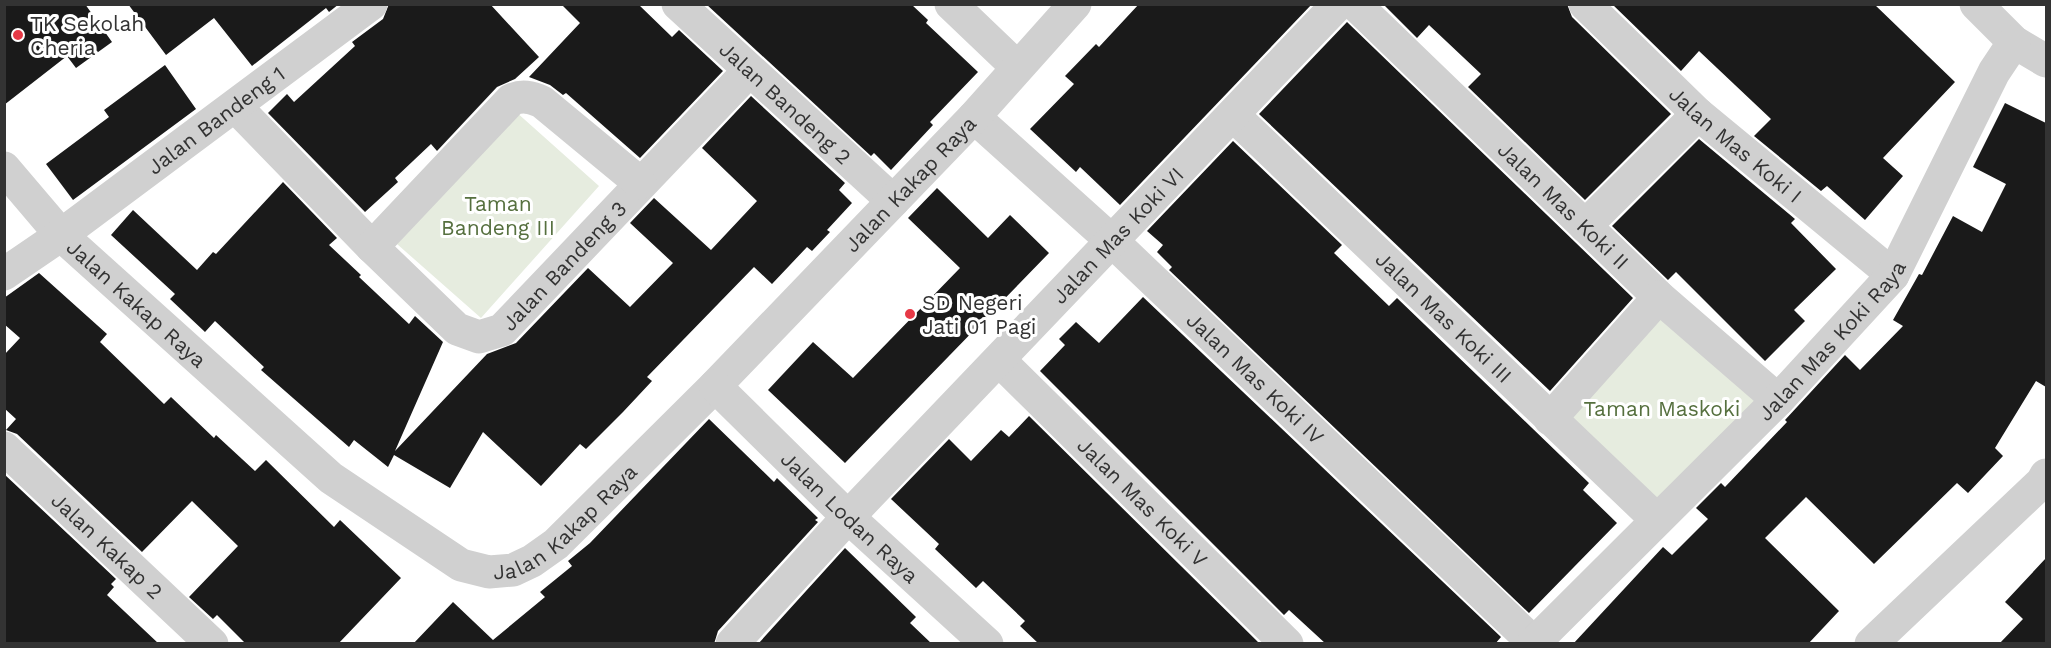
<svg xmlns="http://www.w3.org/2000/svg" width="2051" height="648" viewBox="0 0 2051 648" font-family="'Work Sans',sans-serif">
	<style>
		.green { fill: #e6ecdf }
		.building { fill: #1a1a1a }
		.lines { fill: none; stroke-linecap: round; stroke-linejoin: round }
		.minor { stroke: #d0d0d0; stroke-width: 33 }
		.poi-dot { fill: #e63946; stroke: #fff; stroke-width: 2 }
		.labels { text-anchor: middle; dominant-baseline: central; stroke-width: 6; stroke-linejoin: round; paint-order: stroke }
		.poi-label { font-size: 21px; fill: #333; stroke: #fff; text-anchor: start }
		.street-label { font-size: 21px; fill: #333; stroke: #fff }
		.park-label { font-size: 21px; fill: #56703f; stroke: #fff }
	</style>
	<rect width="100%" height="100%" fill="#fff"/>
	<path class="green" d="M 515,111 L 599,186 L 481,318 L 397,244 Z
		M 1661,307 L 1766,401 L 1657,510 L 1561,419 Z"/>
	<path class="building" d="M 4,4 L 85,4 L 112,42 L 76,68 L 67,56 L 4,105 Z
		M 128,4 L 339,4 L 329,12 L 326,8 L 252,66 L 214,18 L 166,55 Z
		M 389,4 L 490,4 L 539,57 L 515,79 L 497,87 L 437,151 L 431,144 L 395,178 L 398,182 L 365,212 L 268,113 L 287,94 L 294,102 L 355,46 L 352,42 L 383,19 Z
		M 561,4 L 638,4 L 672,37 L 679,30 L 723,71 L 640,158 L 566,93 L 563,95 L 550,85 L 529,77 L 580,23 Z
		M 706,4 L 911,4 L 928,20 L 926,23 L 978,72 L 930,122 L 933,125 L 891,170 L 874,153 L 871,156 Z
		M 1139,4 L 1312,4 L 1120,205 L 1080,167 L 1076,172 L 1030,129 L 1074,84 L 1065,76 L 1096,44 L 1099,47 Z
		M 1383,4 L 1567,4 L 1572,17 L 1671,114 L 1585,200 L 1468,87 L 1481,74 L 1429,25 L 1417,38 Z
		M 1612,4 L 1874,4 L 1955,82 L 1883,158 L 1903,176 L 1865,220 L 1827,186 L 1821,191 L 1754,136 L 1771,119 L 1699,51 L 1681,71 Z
		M 1347,22 L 1633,298 L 1550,391 L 1259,114 Z
		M 165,65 L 196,109 L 73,200 L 46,164 L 109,117 L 104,110 Z
		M 751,96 L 845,183 L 839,190 L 852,203 L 827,230 L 830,232 L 812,251 L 807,247 L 772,284 L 754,267 L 647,377 L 652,381 L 623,412 L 586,449 L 580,444 L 541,486 L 483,432 L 450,488 L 394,455 L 388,467 L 354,440 L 349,447 L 261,370 L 264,367 L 215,321 L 205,332 L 170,299 L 175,294 L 111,235 L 133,210 L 197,270 L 213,252 L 216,254 L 283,182 L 337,238 L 329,245 L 361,275 L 359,277 L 409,324 L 415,316 L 443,342 L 395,451 L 487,354 L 516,343 L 588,268 L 630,307 L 673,263 L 630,223 L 654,198 L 711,250 L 757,201 L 702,148 Z
		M 2005,103 L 2046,123 L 2046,387 L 2036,381 L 1995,448 L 2003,456 L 1968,493 L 1957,483 L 1874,564 L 1806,497 L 1765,538 L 1839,611 L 1808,644 L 1573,644 L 1663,547 L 1672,555 L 1708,519 L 1696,508 L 1721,483 L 1725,487 L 1787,422 L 1785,420 L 1845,355 L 1860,370 L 1903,326 L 1893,320 L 1919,274 L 1922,275 L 1953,216 L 1982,232 L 2006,184 L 1973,167 Z
		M 1699,139 L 1795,219 L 1791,223 L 1836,269 L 1794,310 L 1805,321 L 1765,361 L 1676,272 L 1668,280 L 1612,226 Z
		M 1233,141 L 1342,245 L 1334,253 L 1389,306 L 1397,298 L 1589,483 L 1583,490 L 1617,523 L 1529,613 L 1169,270 L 1172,267 L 1157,252 L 1163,245 L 1147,231 Z
		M 937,188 L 988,238 L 1010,215 L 1049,253 L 845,463 L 768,390 L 813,342 L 853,378 L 960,268 L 908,218 Z
		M 39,273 L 107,334 L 100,342 L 164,404 L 171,397 L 214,438 L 216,435 L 255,471 L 266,460 L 334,527 L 340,520 L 401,578 L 338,644 L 246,644 L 217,615 L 213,619 L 189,597 L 238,546 L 192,501 L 142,552 L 17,434 L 6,430 L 16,419 L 4,408 L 4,355 L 20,338 L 4,324 L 4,298 Z
		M 1143,297 L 1501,637 L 1495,644 L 1326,644 L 1289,610 L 1284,615 L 1040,371 L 1065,345 L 1059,339 L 1076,322 L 1099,343 Z
		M 1029,416 L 1258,642 L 1256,644 L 1039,644 L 1020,626 L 1025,621 L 983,581 L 976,588 L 935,549 L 939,544 L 891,499 L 949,439 L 971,461 L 1001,430 L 1009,437 Z
		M 709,419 L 774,482 L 777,478 L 818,518 L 815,520 L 818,522 L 718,631 L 714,644 L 413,644 L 453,602 L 493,640 L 545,597 L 540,592 L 572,566 L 568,561 L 590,543 Z
		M 4,474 L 116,579 L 111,584 L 114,587 L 107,595 L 159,644 L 4,644 Z
		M 845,548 L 916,617 L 910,623 L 932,644 L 758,644 Z
		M 2046,558 L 2046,644 L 1999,644 L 2023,619 L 2005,602 Z"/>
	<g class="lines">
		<g class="minor">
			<path id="s1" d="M 678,4 L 893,201"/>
			<path d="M 951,4 L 1017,67"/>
			<path id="s2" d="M 1355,4 L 1659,297 L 1778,400"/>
			<path id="s3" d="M 1585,4 L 1698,114 L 1893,275"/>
			<path d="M 1976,4 L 2014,42 L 2046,61"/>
			<path id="s4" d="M 236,107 L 372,247 L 457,329 L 479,337 L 502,330 L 749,71"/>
			<path id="s5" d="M 1233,115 L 1657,520"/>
			<path id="s6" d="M 974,117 L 1112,241 L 1534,643"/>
			<path id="s7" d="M 4,168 L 61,235 L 331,478 L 461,565 L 489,572 L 513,570 L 532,561 L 556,544 L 715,386 L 974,117 L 1075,4"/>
			<path d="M 1585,226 L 1698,114"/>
			<path d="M 372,247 L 511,100 C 522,95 531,97 542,102 L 640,183"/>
			<path id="s8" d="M 4,274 L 61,235 L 371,4"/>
			<path id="s9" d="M 999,360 L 1287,644"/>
			<path id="s10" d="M 715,386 L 848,517 L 987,644"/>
			<path d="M 1550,419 L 1659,297"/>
			<path id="s11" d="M 4,448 L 212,644"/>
			<path id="s12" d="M 732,644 L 848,517 L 1338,4"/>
			<path id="s13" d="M 1533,644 L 1778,400 L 1893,275 L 1994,72 L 2014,42"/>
			<path d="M 1871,644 L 2042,482 L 2046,475"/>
		</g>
	</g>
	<g class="poi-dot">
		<circle cx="18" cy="35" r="6"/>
		<circle cx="910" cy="314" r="6"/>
	</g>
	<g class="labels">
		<g class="poi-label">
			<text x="30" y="23">TK Sekolah<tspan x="30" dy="24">Cheria</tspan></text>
			<text x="922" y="302">SD Negeri<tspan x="922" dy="24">Jati 01 Pagi</tspan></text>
		</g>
		<g class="street-label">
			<text stroke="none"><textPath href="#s1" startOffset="146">Jalan Bandeng 2</textPath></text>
			<text stroke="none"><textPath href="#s8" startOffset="262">Jalan Bandeng 1</textPath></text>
			<text stroke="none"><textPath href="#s3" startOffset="206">Jalan Mas Koki I</textPath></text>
			<text stroke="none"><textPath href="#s7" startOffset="1216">Jalan Kakap Raya</textPath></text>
			<text stroke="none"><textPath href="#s2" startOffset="290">Jalan Mas Koki II</textPath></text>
			<text stroke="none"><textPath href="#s12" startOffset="562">Jalan Mas Koki VI</textPath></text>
			<text stroke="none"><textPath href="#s4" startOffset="450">Jalan Bandeng 3</textPath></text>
			<text stroke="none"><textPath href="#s7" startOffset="190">Jalan Kakap Raya</textPath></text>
			<text stroke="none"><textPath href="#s5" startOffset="292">Jalan Mas Koki III</textPath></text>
			<text stroke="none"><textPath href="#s13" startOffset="426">Jalan Mas Koki Raya</textPath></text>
			<text stroke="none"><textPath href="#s6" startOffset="384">Jalan Mas Koki IV</textPath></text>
			<text stroke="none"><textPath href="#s9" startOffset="202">Jalan Mas Koki V</textPath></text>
			<text stroke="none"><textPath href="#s7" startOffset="730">Jalan Kakap Raya</textPath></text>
			<text stroke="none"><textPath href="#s10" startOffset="188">Jalan Lodan Raya</textPath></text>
			<text stroke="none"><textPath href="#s11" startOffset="142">Jalan Kakap 2</textPath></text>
		</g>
		<g class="park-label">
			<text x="498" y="203">Taman<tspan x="498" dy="24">Bandeng III</tspan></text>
			<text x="1662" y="408">Taman Maskoki</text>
		</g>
	</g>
	<rect width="2051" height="648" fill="none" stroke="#333333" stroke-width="12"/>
</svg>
